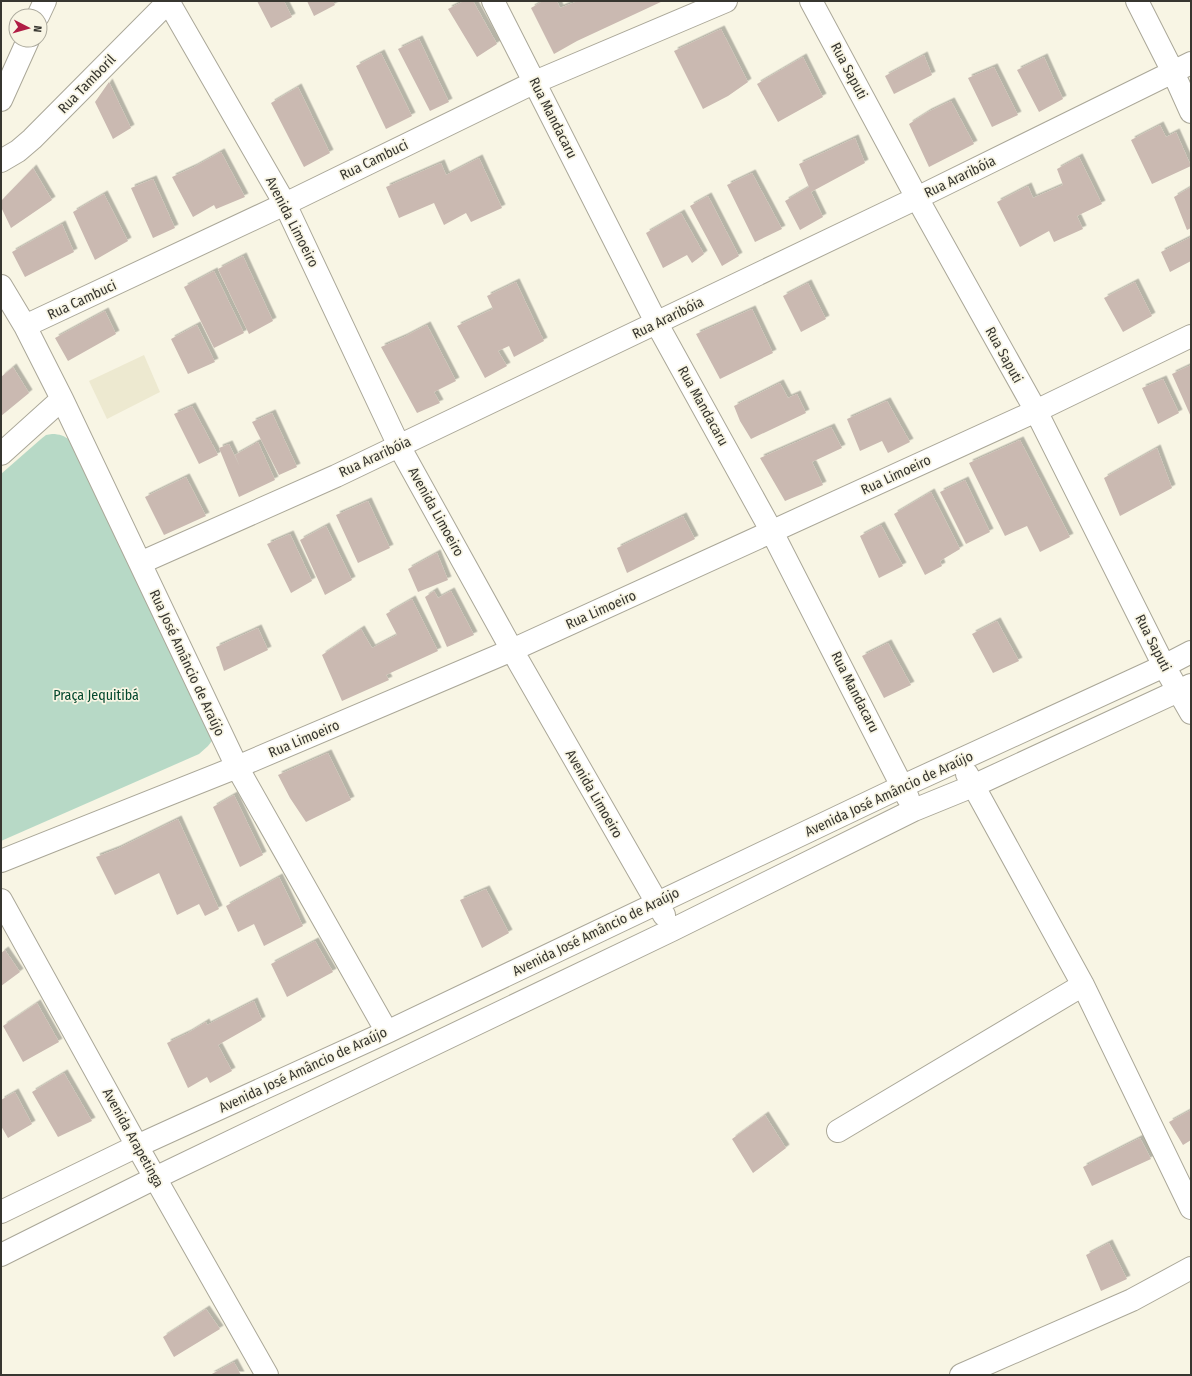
<svg xmlns="http://www.w3.org/2000/svg" width="1192" height="1376" viewBox="0 0 1192 1376" font-family="'Fira Sans Condensed',sans-serif">
	<style>
		.built { fill: #ede9d0 }
		.green { fill: #b7d9c6 }
		.building { fill: #cab9b1; filter: url(#shadow) }
		.lines { fill: none; stroke-linecap: round; stroke-linejoin: round }
		.minor-casing { stroke: #aaa798; stroke-width: 24 }
		.minor { stroke: #fff; stroke-width: 22 }
		.labels { text-anchor: middle; dominant-baseline: central; stroke-width: 3.5; stroke-linejoin: round; paint-order: stroke }
		.street-label { font-size: 14px; fill: #373630; stroke: #f8f5e4 }
		.park-label { font-size: 14px; fill: #04482d; stroke: #f8f5e4 }
	</style>
	<defs>
		<filter id="shadow"><feDropShadow dx="3.5" dy="-3.5" stdDeviation="0" flood-color="#0004"/></filter>
	</defs>
	<rect width="100%" height="100%" fill="#f8f5e4"/>
	<path class="built" d="M 144,355 L 160,392 L 107,419 L 89,381 Z"/>
	<path class="green" d="M 52,434 C 60,434 64,436 70,440 L 215,737 L 208,746 L 199,754 L 1,841 L 1,474 L 41,439 L 46,435 Z"/>
	<path class="building" d="M 257,1 L 284,1 L 292,17 L 271,28 Z
		M 307,1 L 333,1 L 335,5 L 314,16 Z
		M 464,1 L 473,1 L 497,44 L 477,57 L 448,9 Z
		M 543,1 L 557,1 L 560,8 L 578,1 L 663,1 L 577,41 L 554,54 L 531,8 Z
		M 721,29 L 748,82 L 728,96 L 703,109 L 674,51 Z
		M 419,39 L 449,102 L 430,111 L 398,49 Z
		M 381,53 L 412,116 L 386,129 L 356,66 Z
		M 924,55 L 932,75 L 894,94 L 885,76 Z
		M 803,57 L 823,97 L 778,122 L 757,84 Z
		M 1044,57 L 1063,99 L 1039,112 L 1017,70 Z
		M 994,67 L 1018,115 L 992,127 L 968,78 Z
		M 109,82 L 131,128 L 113,139 L 95,102 Z
		M 298,87 L 330,153 L 304,167 L 271,103 Z
		M 951,101 L 974,144 L 929,167 L 909,124 L 928,112 Z
		M 1160,125 L 1166,137 L 1176,132 L 1191,166 L 1152,184 L 1131,140 Z
		M 855,138 L 865,163 L 811,192 L 823,217 L 800,230 L 785,201 L 809,187 L 799,164 Z
		M 221,152 L 245,197 L 216,209 L 214,205 L 193,217 L 172,177 L 194,167 Z
		M 1079,157 L 1102,204 L 1077,216 L 1083,229 L 1054,242 L 1049,231 L 1020,247 L 997,202 L 1028,186 L 1033,198 L 1063,185 L 1057,169 Z
		M 479,158 L 502,208 L 471,222 L 466,213 L 444,225 L 434,203 L 399,218 L 386,187 L 441,163 L 446,175 Z
		M 33,168 L 52,200 L 11,228 L 1,207 L 1,201 Z
		M 752,173 L 782,229 L 755,242 L 727,185 Z
		M 153,179 L 175,228 L 153,238 L 131,188 Z
		M 1191,187 L 1191,228 L 1187,230 L 1174,197 Z
		M 104,194 L 128,241 L 95,260 L 73,212 Z
		M 708,196 L 739,256 L 722,266 L 690,206 Z
		M 681,213 L 704,254 L 692,263 L 687,255 L 663,268 L 646,233 Z
		M 62,224 L 74,252 L 25,277 L 12,252 Z
		M 1191,237 L 1191,261 L 1170,272 L 1161,252 Z
		M 243,256 L 273,321 L 249,334 L 218,269 Z
		M 214,271 L 244,333 L 214,348 L 184,287 Z
		M 516,282 L 544,341 L 514,357 L 509,346 L 498,351 L 507,366 L 485,378 L 457,326 L 493,309 L 487,296 Z
		M 1135,282 L 1152,316 L 1123,332 L 1104,298 Z
		M 808,283 L 826,319 L 801,332 L 783,296 Z
		M 752,309 L 773,353 L 720,379 L 696,334 Z
		M 105,311 L 116,334 L 68,361 L 55,338 Z
		M 197,325 L 215,362 L 188,374 L 171,339 Z
		M 427,325 L 456,381 L 434,392 L 440,403 L 417,413 L 381,347 L 404,337 Z
		M 1191,365 L 1191,417 L 1172,374 Z
		M 13,367 L 29,393 L 1,416 L 1,377 Z
		M 1163,379 L 1179,413 L 1158,424 L 1142,388 Z
		M 780,383 L 788,398 L 797,394 L 806,413 L 751,439 L 740,421 L 734,406 Z
		M 887,401 L 910,442 L 888,453 L 882,441 L 860,451 L 847,419 Z
		M 192,406 L 218,455 L 199,464 L 174,414 Z
		M 272,413 L 297,467 L 279,475 L 252,422 Z
		M 831,427 L 842,448 L 812,462 L 823,485 L 785,501 L 760,458 Z
		M 1020,440 L 1070,537 L 1040,552 L 1027,526 L 1005,536 L 969,463 Z
		M 258,442 L 275,480 L 239,497 L 219,448 L 229,444 L 240,467 L 235,455 Z
		M 1157,448 L 1172,488 L 1120,516 L 1104,478 Z
		M 186,477 L 206,516 L 164,535 L 145,497 Z
		M 965,480 L 990,532 L 966,544 L 940,492 Z
		M 931,492 L 960,549 L 940,561 L 942,566 L 925,575 L 894,514 Z
		M 368,501 L 390,548 L 358,563 L 336,515 Z
		M 683,516 L 695,539 L 627,573 L 617,548 Z
		M 881,525 L 903,566 L 879,578 L 860,536 Z
		M 326,526 L 352,580 L 325,595 L 300,540 Z
		M 290,534 L 312,581 L 291,593 L 267,544 Z
		M 437,553 L 448,580 L 418,592 L 408,569 Z
		M 434,591 L 438,598 L 451,591 L 474,635 L 447,647 L 425,597 Z
		M 412,599 L 438,651 L 386,675 L 389,680 L 342,701 L 322,655 L 361,629 L 372,648 L 397,635 L 386,614 Z
		M 997,621 L 1019,661 L 993,673 L 972,634 Z
		M 258,628 L 268,650 L 224,671 L 216,647 Z
		M 888,643 L 911,685 L 884,698 L 862,656 Z
		M 328,753 L 351,800 L 306,822 L 290,798 L 278,775 Z
		M 234,795 L 263,855 L 240,867 L 213,807 Z
		M 178,819 L 219,909 L 205,916 L 199,904 L 177,915 L 159,873 L 115,895 L 96,857 L 117,849 Z
		M 279,877 L 303,926 L 264,946 L 254,924 L 238,932 L 226,906 Z
		M 486,889 L 509,933 L 482,948 L 460,900 Z
		M 315,941 L 333,972 L 287,997 L 271,964 Z
		M 5,950 L 20,972 L 1,986 L 1,953 Z
		M 254,1001 L 262,1020 L 218,1045 L 232,1071 L 210,1083 L 207,1077 L 188,1088 L 167,1043 L 188,1033 L 206,1022 L 207,1025 Z
		M 37,1003 L 59,1042 L 23,1062 L 3,1026 Z
		M 64,1073 L 92,1121 L 58,1137 L 32,1092 Z
		M 15,1092 L 32,1124 L 8,1138 L 1,1126 L 1,1100 Z
		M 1191,1110 L 1191,1140 L 1183,1145 L 1169,1122 Z
		M 765,1115 L 786,1148 L 753,1173 L 732,1139 Z
		M 1140,1138 L 1151,1159 L 1092,1186 L 1083,1167 Z
		M 1109,1243 L 1127,1279 L 1101,1291 L 1086,1255 Z
		M 206,1309 L 220,1329 L 174,1357 L 163,1337 Z
		M 234,1362 L 241,1375 L 210,1375 Z"/>
	<g class="lines">
		<defs>
			<path id="minor" d="M 168,1 L 285,204 L 399,446 L 512,650 L 664,915
				M 493,1 L 657,324 L 772,532 L 908,798
				M 811,1 L 917,198 L 1036,411 L 1164,666 L 1191,713
				M 1137,1 L 1173,72 L 1191,112
				M 38,16 L 45,1
				M 1,100 L 28,40
				M 1,161 L 18,151 L 32,139 L 169,1
				M 1,286 L 25,326 L 62,399 L 237,767 L 387,1032
				M 25,326 L 285,204 L 535,82 L 726,1
				M 1,454 L 62,399
				M 140,563 L 336,476 L 917,198 L 1191,63
				M 967,774 L 1083,985 L 1191,1208
				M 1,861 L 237,767 L 512,650 L 1036,411 L 1191,336
				M 1,900 L 137,1146 L 267,1375
				M 838,1131 L 1083,985
				M 1,1212 L 137,1146 L 387,1032 L 903,786 L 1164,666 L 1191,652
				M 1,1255 L 155,1178 L 672,930 L 914,810 L 973,786 L 1191,685
				M 961,1375 L 1132,1300 L 1191,1268"/>
		</defs>
		<use href="#minor" class="minor-casing"/>
		<use href="#minor" class="minor"/>
	</g>
	<g class="labels">
		<g class="street-label">
			<text transform="translate(849 71) rotate(62)">Rua Saputi</text>
			<text transform="translate(87 84) rotate(-46)">Rua Tamboril</text>
			<text transform="translate(553 118) rotate(63)">Rua Mandacaru</text>
			<text transform="translate(374 160) rotate(-26)">Rua Cambuci</text>
			<text transform="translate(960 177) rotate(-26)">Rua Araribóia</text>
			<text transform="translate(292 222) rotate(63)">Avenida Limoeiro</text>
			<text transform="translate(82 300) rotate(-25)">Rua Cambuci</text>
			<text transform="translate(668 318) rotate(-26)">Rua Araribóia</text>
			<text transform="translate(1004 355) rotate(61)">Rua Saputi</text>
			<text transform="translate(703 406) rotate(61)">Rua Mandacaru</text>
			<text transform="translate(375 457) rotate(-25)">Rua Araribóia</text>
			<text transform="translate(896 475) rotate(-25)">Rua Limoeiro</text>
			<text transform="translate(436 512) rotate(61)">Avenida Limoeiro</text>
			<text transform="translate(601 610) rotate(-24)">Rua Limoeiro</text>
			<text transform="translate(1153 643) rotate(63)">Rua Saputi</text>
			<text transform="translate(187 663) rotate(65)">Rua José Amâncio de Araújo</text>
			<text transform="translate(855 692) rotate(63)">Rua Mandacaru</text>
			<text transform="translate(304 739) rotate(-23)">Rua Limoeiro</text>
			<text transform="translate(594 794) rotate(60)">Avenida Limoeiro</text>
			<text transform="translate(889 794) rotate(-25)">Avenida José Amâncio de Araújo</text>
			<text transform="translate(596 932) rotate(-26)">Avenida José Amâncio de Araújo</text>
			<text transform="translate(303 1070) rotate(-25)">Avenida José Amâncio de Araújo</text>
			<text transform="translate(133 1138) rotate(61)">Avenida Arapetinga</text>
		</g>
		<g class="park-label">
			<text x="96" y="695">Praça Jequitibá</text>
		</g>
	</g>
	<rect width="1192" height="1376" fill="none" stroke="#373630" stroke-width="4"/>
	<g transform="translate(28 28) rotate(96)"><circle r="19" fill="#f8f5e4" stroke="#aba99c"/>
	<path d="M0-3L7 15L0 10L-7 15Z" fill="#b01d45"/>
	<text y="-6" font-size="11" font-weight="bold" text-anchor="middle" fill="#373630">N</text>
	</g>
</svg>
